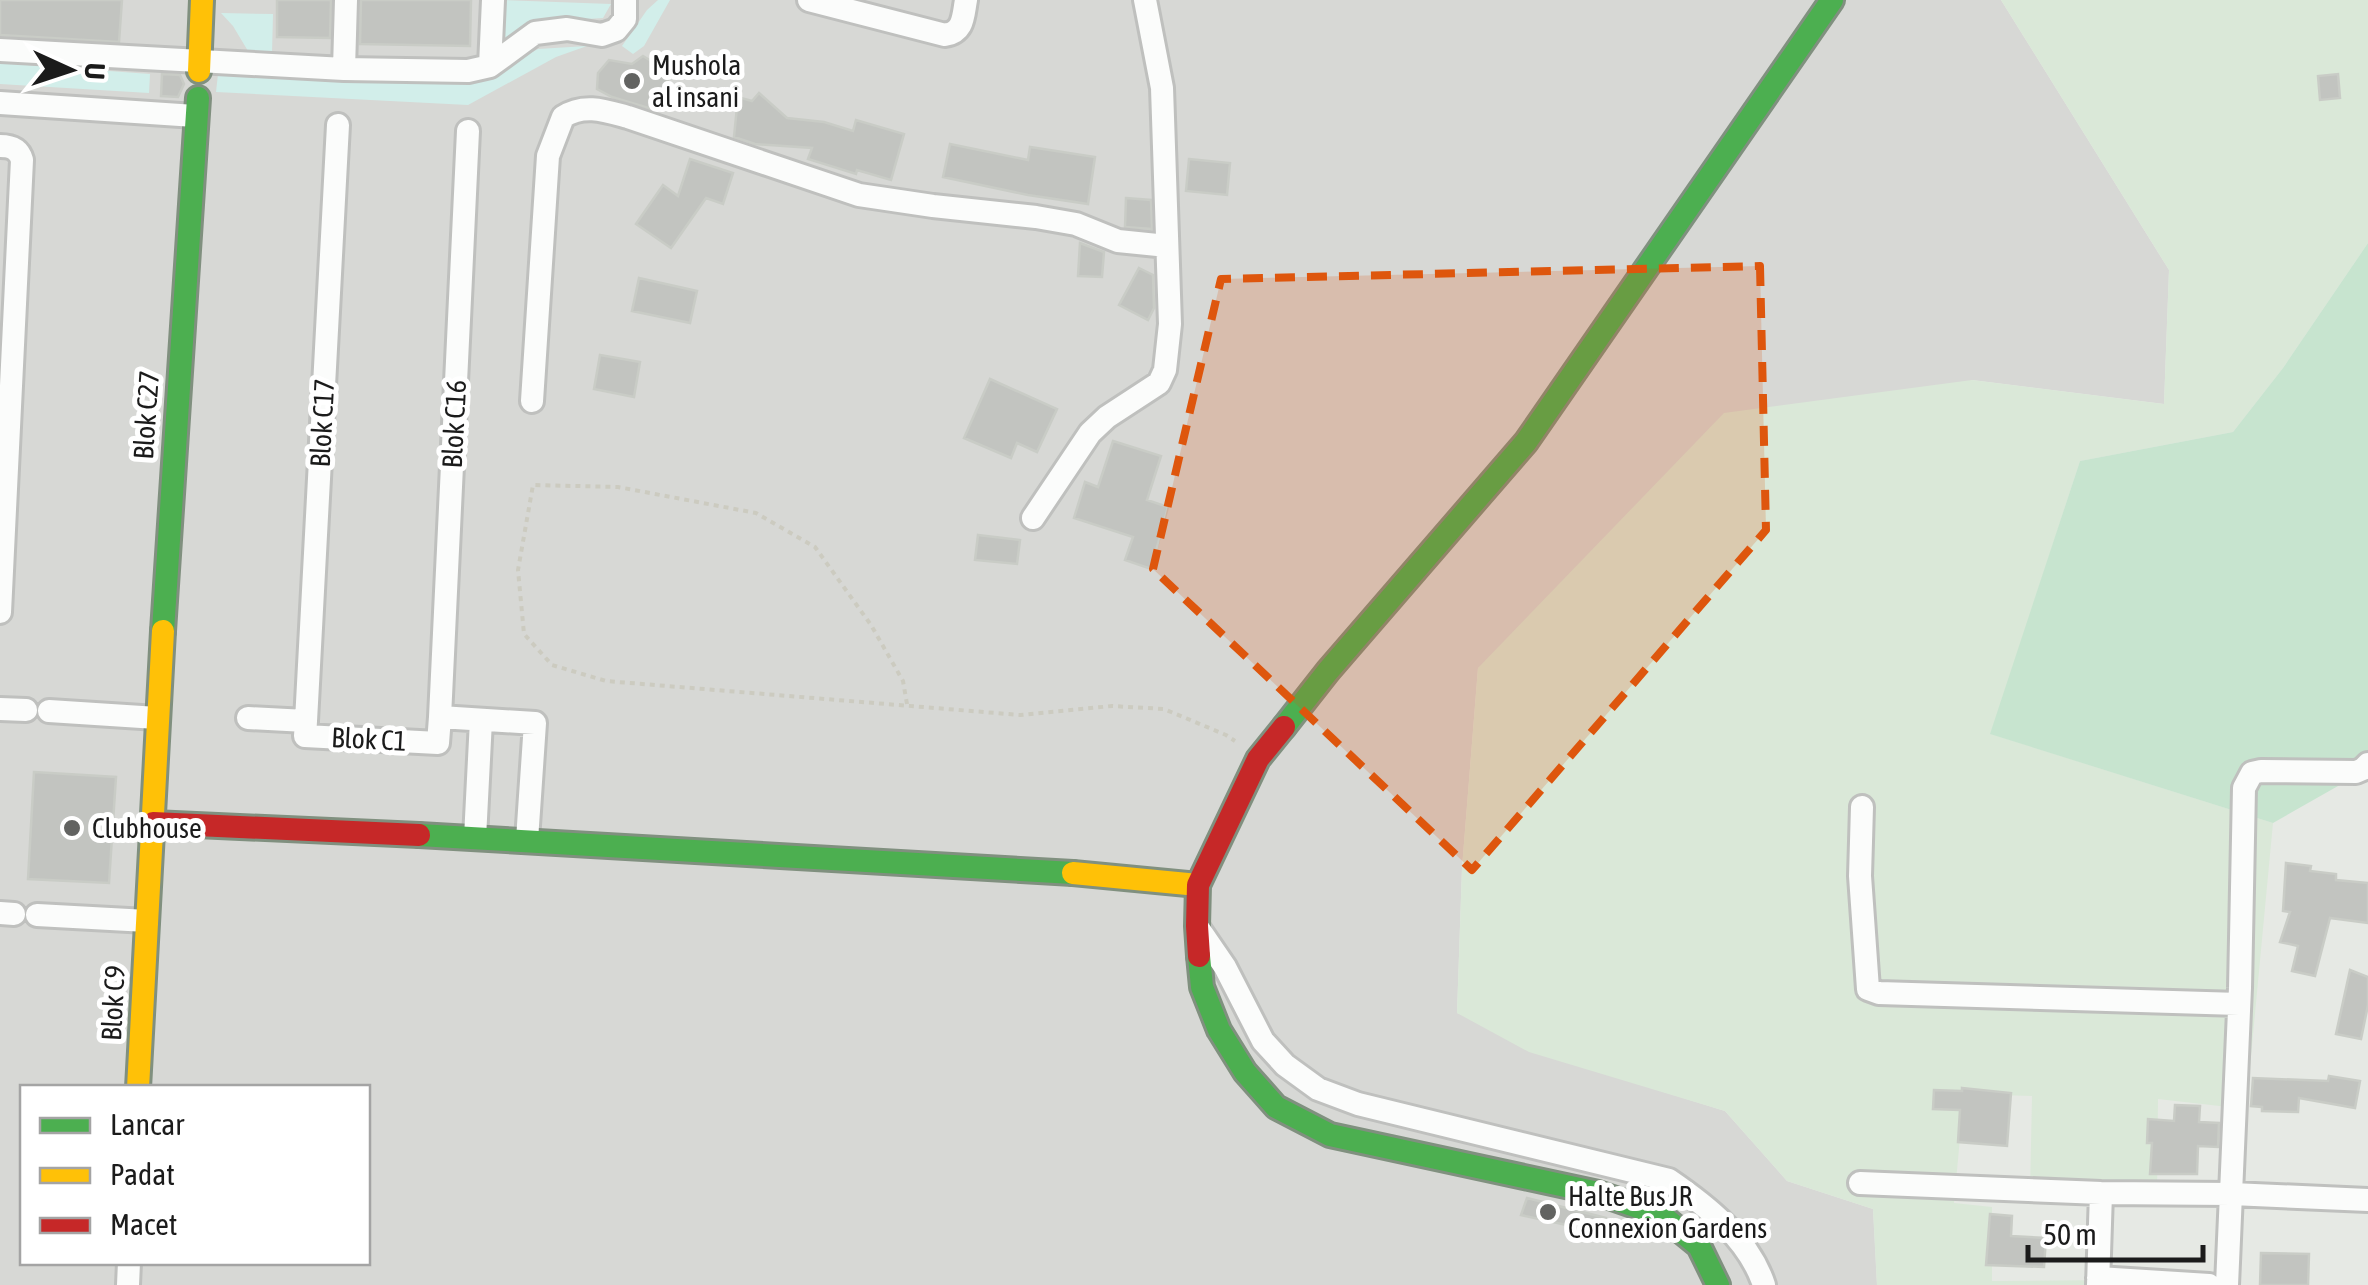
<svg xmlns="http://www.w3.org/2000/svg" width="2368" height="1285" viewBox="0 0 2368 1285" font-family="'Asap Condensed',sans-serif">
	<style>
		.residential { fill: #d7d8d5; fill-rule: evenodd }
		.farmland { fill: #dae8d8 }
		.grass { fill: #c7e4cf }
		.park { fill: #d2eeea }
		.building { fill: #c2c4c0; stroke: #c9ccc6; stroke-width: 2.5 }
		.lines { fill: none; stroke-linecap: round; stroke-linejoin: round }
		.street-casing { stroke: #bfc0be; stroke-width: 28 }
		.fast-casing { stroke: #80907f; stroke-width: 28 }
		.slow-casing { stroke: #80907f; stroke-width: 28 }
		.jam-casing { stroke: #80907f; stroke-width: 28 }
		.path { stroke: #cccbc0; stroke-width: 4; stroke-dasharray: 5 5; stroke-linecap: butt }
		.street { stroke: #fbfcfb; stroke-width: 22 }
		.fast { stroke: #4caf50; stroke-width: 22 }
		.slow { stroke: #ffc107; stroke-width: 22 }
		.jam { stroke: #c62828; stroke-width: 22 }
		.marked { fill: #de560d; fill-opacity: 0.2; stroke: #de560d; stroke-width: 8; stroke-dasharray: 20 12; stroke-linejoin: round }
		.poi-dot { fill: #626361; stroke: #fff; stroke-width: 4 }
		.labels { text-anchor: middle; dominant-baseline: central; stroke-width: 10; stroke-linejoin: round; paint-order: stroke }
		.poi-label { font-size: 28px; fill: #1b1b1b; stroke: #fff; text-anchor: start }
		.street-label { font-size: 28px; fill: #1b1b1b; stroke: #fff }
	</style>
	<rect width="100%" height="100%" fill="#e6e9e4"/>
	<path class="residential" d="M 0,0 L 2001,0 L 2169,270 L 2164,404 L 1972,380 L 1478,668 L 1462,868 L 1457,1013 L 1635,1083 L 1725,1111 L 1787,1181 L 1873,1209 L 1877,1285 L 0,1285 ZM 22,1088 L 368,1088 L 368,1262 L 22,1262 Z"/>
	<path class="farmland" d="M 2001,0 L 2368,0 L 2368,243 L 2283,368 L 2233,432 L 2080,461 L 1991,734 L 2273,823 L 2246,1109 L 2158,1099 L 2157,1196 L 2030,1193 L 2032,1096 L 1964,1094 L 1954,1203 L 1992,1207 L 1992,1281 L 2221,1279 L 2222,1285 L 1877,1285 L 1873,1209 L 1787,1181 L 1725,1111 L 1529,1052 L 1457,1013 L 1462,868 L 1478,668 L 1724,413 L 1972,380 L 2164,404 L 2169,270 Z"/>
	<path class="grass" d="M 2368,243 L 2368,769 L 2273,823 L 1990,734 L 2080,461 L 2233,432 L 2283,368 Z"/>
	<path class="park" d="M 501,0 L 611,4 L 603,18 L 539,22 L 499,41 Z
		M 658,0 L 670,0 L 644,46 L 633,54 L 622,46 L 647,10 Z
		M 221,13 L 273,14 L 272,53 L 248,51 L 233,26 Z
		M 587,46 L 556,57 L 468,105 L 216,92 L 218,74 L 472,83 L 538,49 Z
		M 0,63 L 150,74 L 149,93 L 0,84 Z"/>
	<path class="building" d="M 0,0 L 122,0 L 119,42 L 0,35 Z
		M 277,0 L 331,0 L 330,38 L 277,37 Z
		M 361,0 L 471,0 L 470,46 L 360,44 Z
		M 643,56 L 671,73 L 655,110 L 612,97 L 597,89 L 598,73 L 609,60 L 632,64 Z
		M 162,74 L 180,75 L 184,84 L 178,97 L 161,96 Z
		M 2338,74 L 2340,98 L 2320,100 L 2318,76 Z
		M 759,93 L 787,118 L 824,122 L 853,131 L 856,120 L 904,134 L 891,180 L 857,170 L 856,174 L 808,159 L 812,148 L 755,144 L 734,137 L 738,97 L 752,101 Z
		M 950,144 L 1028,160 L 1030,147 L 1095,157 L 1088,204 L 1028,195 L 943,177 Z
		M 690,159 L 733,173 L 723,204 L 706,198 L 671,248 L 636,224 L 663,185 L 678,196 Z
		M 1189,159 L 1230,163 L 1227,195 L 1186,191 Z
		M 1126,198 L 1151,200 L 1152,229 L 1125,227 Z
		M 1080,243 L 1104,252 L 1102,277 L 1078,276 Z
		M 1139,268 L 1153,275 L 1154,308 L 1148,320 L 1119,305 Z
		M 639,278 L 697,291 L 690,323 L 632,311 Z
		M 600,355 L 640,362 L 634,397 L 594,389 Z
		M 990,379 L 1057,409 L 1037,452 L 1017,443 L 1011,458 L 964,438 Z
		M 1113,441 L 1161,456 L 1147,500 L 1168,507 L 1151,569 L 1125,560 L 1133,537 L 1074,518 L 1085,482 L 1098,487 Z
		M 978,535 L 1020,540 L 1017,564 L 975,560 Z
		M 34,772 L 116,777 L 109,883 L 28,879 Z
		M 2286,863 L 2311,866 L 2310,871 L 2336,874 L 2336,880 L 2368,883 L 2368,923 L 2330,918 L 2315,976 L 2292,971 L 2298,946 L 2280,942 L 2290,912 L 2283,911 Z
		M 2350,970 L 2368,977 L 2368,1005 L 2361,1039 L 2336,1034 Z
		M 2329,1076 L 2360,1081 L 2355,1108 L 2299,1098 L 2298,1112 L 2262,1111 L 2262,1107 L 2251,1106 L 2253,1078 L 2328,1081 Z
		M 1962,1088 L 2011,1093 L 2007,1146 L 1958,1142 L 1960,1110 L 1933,1109 L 1934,1090 L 1962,1091 Z
		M 2175,1105 L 2200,1106 L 2199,1122 L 2219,1123 L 2218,1147 L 2198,1146 L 2197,1174 L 2150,1174 L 2152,1143 L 2147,1143 L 2148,1119 L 2174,1121 Z
		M 1527,1198 L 1606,1218 L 1603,1233 L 1521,1215 Z
		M 1990,1214 L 2012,1216 L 2011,1236 L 2046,1238 L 2044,1267 L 1986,1265 Z
		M 2261,1253 L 2309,1254 L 2308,1285 L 2260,1285 Z"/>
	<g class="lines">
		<defs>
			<path id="street" d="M 809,0 L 945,35 C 964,32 963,16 966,0
				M 0,50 L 344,69 L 468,71 L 490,66 L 535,33 L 567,29 L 602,35 L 616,30 L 625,19 L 625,0
				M 490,66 L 493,0
				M 344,69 L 346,0
				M 0,103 L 195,116
				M 0,146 C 11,146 19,149 22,160 L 0,612
				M 532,401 L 548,156 L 563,117 C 584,103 606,111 628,117 L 859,195 L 933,206 L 1036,217 L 1076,224 L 1118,241 L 1167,246
				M 1033,518 L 1090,433 L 1107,417 L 1159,383 L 1165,370 L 1170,324 L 1162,88 L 1145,0
				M 0,709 L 26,710
				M 49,711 L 157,718
				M 440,717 L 468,131
				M 248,718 L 306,721 L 305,736 L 438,743 L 440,717 L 535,723 L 527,840
				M 306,721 L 338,125
				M 1862,807 L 1860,876 L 1868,989 L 1879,993 L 2239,1004
				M 475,838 L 481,720
				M 0,913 L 14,914
				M 37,915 L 147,921
				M 1199,929 L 1225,967 L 1263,1041 L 1285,1065 L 1318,1089 L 1358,1104 L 1669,1180 C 1707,1206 1749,1239 1764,1285
				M 1860,1183 L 2101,1193 L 2232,1194 L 2368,1200
				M 2098,1278 L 2209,1285
				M 128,1285 L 129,1262
				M 2098,1285 L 2101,1193
				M 2227,1285 L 2240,988 L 2244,788 L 2252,773 L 2261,771 L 2356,772 L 2363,769 L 2368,764"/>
			<path id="fast" d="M 163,631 L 198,98
				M 1284,727 L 1328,671 L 1526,442 L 1832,0
				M 419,835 L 1073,873
				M 1199,956 L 1202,987 L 1219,1030 L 1245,1072 L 1276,1107 L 1330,1135 L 1598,1193 L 1661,1215 L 1699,1246 L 1718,1285"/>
			<path id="slow" d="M 199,71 L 202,0
				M 1073,873 L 1198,885
				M 138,1088 L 163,631"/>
			<path id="jam" d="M 153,823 L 419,835
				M 1199,956 L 1197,926 L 1198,885 L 1258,759 L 1284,727"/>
		</defs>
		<use href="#street" class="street-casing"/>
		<use href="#fast" class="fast-casing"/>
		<use href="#slow" class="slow-casing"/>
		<use href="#jam" class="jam-casing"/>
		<path class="path" d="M 907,704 L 903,681 L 871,625 L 815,547 L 756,513 L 618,487 L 533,485 L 518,570 L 524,634 L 552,665 L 606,681 L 1020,715 L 1112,706 L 1164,709 L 1226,735 L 1235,741"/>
		<use href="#street" class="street"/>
		<use href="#fast" class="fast"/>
		<use href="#slow" class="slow"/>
		<use href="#jam" class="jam"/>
	</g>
	<path class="marked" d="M 1760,266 L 1766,530 L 1472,870 L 1153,569 L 1221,279 Z"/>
	<g class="poi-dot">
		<circle cx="632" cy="81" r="10"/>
		<circle cx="72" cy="828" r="10"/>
		<circle cx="1548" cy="1212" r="10"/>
	</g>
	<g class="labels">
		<g class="poi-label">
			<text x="652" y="65">Mushola<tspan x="652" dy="32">al insani</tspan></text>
			<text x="92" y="828">Clubhouse</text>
			<text x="1568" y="1196">Halte Bus JR<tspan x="1568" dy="32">Connexion Gardens</tspan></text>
		</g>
		<g class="street-label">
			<text transform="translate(146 415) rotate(-86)">Blok C27</text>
			<text transform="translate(322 423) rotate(-87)">Blok C17</text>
			<text transform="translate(454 424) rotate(-87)">Blok C16</text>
			<text transform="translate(369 739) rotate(3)">Blok C1</text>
			<text transform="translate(113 1003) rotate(-87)">Blok C9</text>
		</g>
	</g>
	<rect x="20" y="1085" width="350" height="180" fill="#ffffff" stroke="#a4a4a4" stroke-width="2.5"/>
	<rect x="40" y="1118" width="50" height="15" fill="#4caf50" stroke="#a4a4a4" stroke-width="2.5"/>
	<text x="110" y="1135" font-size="30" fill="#1b1b1b">Lancar</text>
	<rect x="40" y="1168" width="50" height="15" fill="#ffc107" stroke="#a4a4a4" stroke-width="2.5"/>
	<text x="110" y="1185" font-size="30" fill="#1b1b1b">Padat</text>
	<rect x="40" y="1218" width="50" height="15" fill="#c62828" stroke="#a4a4a4" stroke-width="2.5"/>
	<text x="110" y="1235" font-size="30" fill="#1b1b1b">Macet</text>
	<g transform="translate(70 70) rotate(93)" stroke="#ffffff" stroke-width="8" paint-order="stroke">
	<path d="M0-8L18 38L0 25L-18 38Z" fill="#1b1b1b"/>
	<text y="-15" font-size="28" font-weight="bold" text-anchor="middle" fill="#1b1b1b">U</text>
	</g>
	<path d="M2028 1245v15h175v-15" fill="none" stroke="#1b1b1b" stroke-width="5"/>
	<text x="2043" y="1245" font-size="30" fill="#1b1b1b" stroke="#ffffff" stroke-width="8" paint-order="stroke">50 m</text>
</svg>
